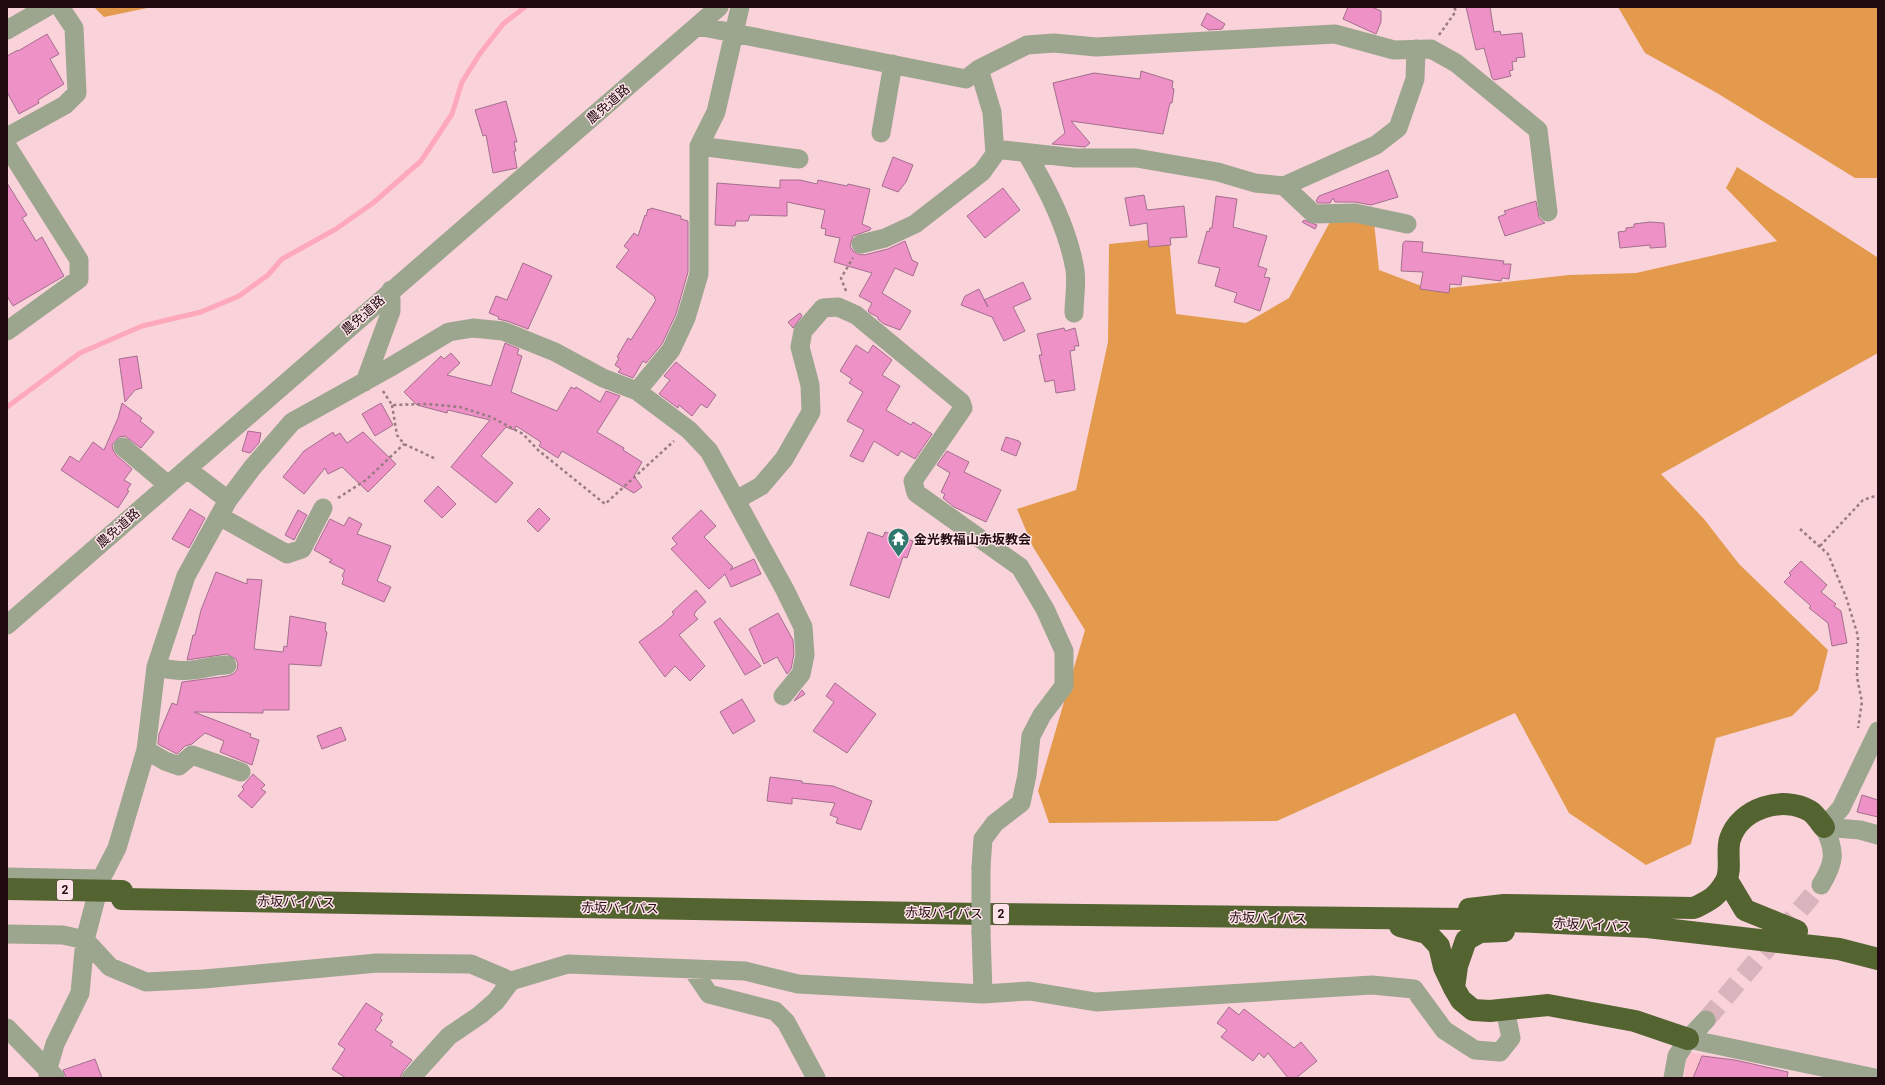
<svg xmlns="http://www.w3.org/2000/svg" width="1885" height="1085" viewBox="0 0 1885 1085" font-family="Roboto,'Noto Sans JP',sans-serif">
	<style>
		.built { fill: #fec2cf }
		.forest { fill: #e49a4c }
		.lines { fill: none; stroke-linecap: round; stroke-linejoin: round }
		.stream { stroke: #fea8bc; stroke-width: 5 }
		.building { fill: #ee91c7; stroke: #a36f8d }
		.minor-tunnel { stroke: #d9b4bc; stroke-width: 19; stroke-dasharray: 19 10; stroke-linecap: butt }
		.path { stroke: #9b7b82; stroke-width: 2.5; stroke-dasharray: 3 3; stroke-linecap: butt }
		.minor { stroke: #9ca58e; stroke-width: 19 }
		.highway { stroke: #536431; stroke-width: 22 }
		.minor-bridge { stroke: #9ca58e; stroke-width: 19 }
		.highway-bridge { stroke: #536431; stroke-width: 22 }
		.labels { text-anchor: middle; dominant-baseline: central; stroke-width: 3; stroke-linejoin: round; paint-order: stroke }
		.shield { fill: #fee3e8; stroke: #634c52; stroke-width: 1 }
		.shield-label { font-size: 12px; font-weight: bold; fill: #210b11 }
		.street-label { font-size: 13px; fill: #210b11; stroke: #fee3e8 }
		.poi-label { font-size: 13px; font-weight: bold; fill: #210b11; stroke: #fee3e8; text-anchor: start }
	</style>
	<rect width="100%" height="100%" fill="#fad2da"/>
	<path class="built" d="M 1688,1052 L 1758,1064 L 1755,1078 L 1684,1078 Z"/>
	<path class="forest" d="M 94,7 L 152,7 L 104,17 Z
		M 1618,7 L 1878,7 L 1878,178 L 1855,178 L 1717,93 L 1645,53 Z
		M 1737,167 L 1877,257 L 1878,353 L 1661,474 L 1704,519 L 1739,564 L 1828,650 L 1818,690 L 1792,716 L 1716,738 L 1691,844 L 1646,865 L 1569,813 L 1515,713 L 1277,821 L 1049,823 L 1038,791 L 1085,630 L 1033,547 L 1017,509 L 1076,490 L 1108,342 L 1109,244 L 1169,238 L 1176,314 L 1246,323 L 1289,298 L 1331,220 L 1374,222 L 1379,270 L 1432,290 L 1569,275 L 1636,273 L 1777,241 L 1726,188 Z"/>
	<g class="lines">
		<path class="stream" d="M 7,407 L 80,353 L 142,326 L 201,312 L 239,296 L 268,275 L 282,259 L 336,229 L 373,203 L 421,161 L 452,114 L 462,82 L 479,55 L 503,24 L 525,7"/>
	</g>
	<path class="building" d="M 1348,7 L 1372,7 L 1381,11 L 1381,22 L 1376,34 L 1343,19 Z
		M 1466,7 L 1490,7 L 1494,32 L 1500,31 L 1501,35 L 1522,33 L 1525,57 L 1516,58 L 1517,61 L 1512,62 L 1513,70 L 1509,71 L 1511,76 L 1494,80 L 1492,78 L 1484,48 L 1476,50 Z
		M 1207,13 L 1225,24 L 1222,29 L 1209,30 L 1201,25 Z
		M 47,34 L 59,54 L 50,59 L 64,84 L 38,100 L 39,103 L 19,114 L 7,92 L 7,56 L 18,50 L 18,51 Z
		M 1141,71 L 1173,81 L 1172,88 L 1174,89 L 1172,103 L 1170,103 L 1163,134 L 1071,121 L 1090,143 L 1085,147 L 1052,144 L 1065,133 L 1053,83 L 1094,73 L 1140,79 Z
		M 506,101 L 517,142 L 514,142 L 516,151 L 514,151 L 517,168 L 493,173 L 486,135 L 483,136 L 475,110 Z
		M 893,157 L 913,165 L 906,182 L 898,192 L 882,186 Z
		M 1388,170 L 1398,197 L 1371,205 L 1355,202 L 1335,202 L 1333,198 L 1330,203 L 1318,203 L 1316,201 L 1319,196 Z
		M 780,180 L 800,180 L 817,184 L 818,180 L 847,186 L 848,184 L 870,189 L 862,224 L 871,228 L 870,230 L 853,236 L 850,246 L 853,251 L 858,254 L 864,255 L 888,249 L 905,241 L 912,260 L 918,263 L 913,276 L 895,268 L 882,293 L 911,311 L 900,330 L 884,324 L 878,319 L 878,317 L 870,313 L 868,311 L 872,303 L 859,296 L 872,273 L 834,262 L 840,238 L 825,235 L 826,229 L 821,228 L 825,210 L 787,202 L 787,216 L 750,215 L 748,221 L 736,221 L 735,226 L 715,225 L 717,183 L 780,188 Z
		M 7,183 L 27,215 L 22,218 L 36,241 L 42,237 L 64,276 L 13,306 L 7,296 Z
		M 1003,188 L 1020,210 L 985,238 L 967,216 Z
		M 1144,195 L 1147,210 L 1184,206 L 1187,237 L 1170,238 L 1171,245 L 1149,247 L 1147,223 L 1130,226 L 1125,198 Z
		M 1216,196 L 1237,199 L 1233,227 L 1267,236 L 1258,266 L 1267,269 L 1264,277 L 1270,278 L 1260,311 L 1234,302 L 1237,293 L 1215,286 L 1220,268 L 1198,263 L 1207,231 L 1209,232 L 1210,228 L 1212,228 Z
		M 1536,201 L 1539,218 L 1545,223 L 1505,236 L 1498,217 L 1506,214 L 1504,211 Z
		M 651,208 L 681,216 L 681,219 L 688,221 L 688,272 L 676,314 L 662,344 L 646,363 L 643,361 L 633,378 L 618,372 L 621,369 L 615,365 L 619,358 L 617,357 L 628,338 L 631,340 L 656,300 L 654,298 L 655,297 L 616,267 L 629,250 L 624,246 L 634,233 L 638,236 L 645,215 L 646,216 L 648,209 L 650,210 Z
		M 1304,220 L 1317,225 L 1315,229 L 1302,222 Z
		M 1650,222 L 1664,223 L 1666,247 L 1650,248 L 1650,245 L 1620,248 L 1618,232 L 1626,231 L 1626,228 L 1634,227 L 1634,224 Z
		M 1405,241 L 1423,242 L 1422,252 L 1504,261 L 1503,264 L 1511,264 L 1509,279 L 1502,278 L 1501,281 L 1462,276 L 1461,285 L 1450,284 L 1449,293 L 1420,289 L 1423,272 L 1401,271 L 1403,243 Z
		M 523,263 L 552,276 L 528,329 L 507,321 L 498,319 L 499,317 L 489,313 L 496,296 L 507,300 Z
		M 1023,282 L 1031,299 L 1013,307 L 1025,331 L 1004,341 L 992,317 L 961,305 L 965,296 L 979,289 L 988,307 L 984,300 Z
		M 800,313 L 802,316 L 793,328 L 788,322 Z
		M 1064,328 L 1065,331 L 1075,328 L 1079,346 L 1074,346 L 1075,350 L 1070,351 L 1075,390 L 1056,393 L 1054,380 L 1045,382 L 1039,355 L 1042,355 L 1037,334 Z
		M 505,343 L 519,349 L 517,354 L 522,356 L 511,392 L 557,411 L 571,387 L 575,389 L 576,387 L 600,402 L 606,391 L 620,396 L 597,432 L 624,448 L 623,450 L 642,462 L 634,476 L 642,487 L 634,493 L 562,451 L 558,458 L 539,446 L 541,442 L 516,426 L 514,430 L 506,427 L 481,456 L 513,483 L 496,503 L 451,467 L 490,420 L 448,410 L 447,413 L 417,405 L 404,392 L 441,356 L 444,359 L 451,353 L 460,363 L 447,375 L 491,386 Z
		M 856,345 L 868,353 L 873,345 L 892,360 L 882,375 L 900,386 L 886,410 L 911,425 L 913,422 L 932,434 L 915,459 L 901,451 L 898,456 L 874,441 L 863,462 L 850,456 L 864,430 L 847,421 L 863,392 L 849,383 L 852,379 L 840,371 Z
		M 137,356 L 142,388 L 135,390 L 125,402 L 119,359 Z
		M 676,362 L 716,395 L 707,408 L 701,404 L 692,416 L 679,405 L 678,408 L 659,394 L 670,380 L 664,376 Z
		M 122,403 L 142,418 L 140,421 L 154,432 L 141,448 L 125,436 L 119,437 L 112,445 L 113,450 L 116,455 L 132,469 L 124,480 L 131,484 L 127,490 L 129,491 L 118,508 L 61,470 L 70,456 L 79,462 L 93,442 L 104,450 L 118,418 Z
		M 381,403 L 393,425 L 375,436 L 362,414 Z
		M 248,431 L 261,433 L 259,443 L 250,453 L 242,451 Z
		M 333,432 L 335,436 L 340,433 L 347,443 L 363,432 L 396,464 L 368,492 L 342,467 L 328,474 L 325,468 L 304,494 L 283,477 L 304,451 Z
		M 1006,437 L 1019,441 L 1019,442 L 1021,443 L 1016,456 L 1001,450 Z
		M 947,451 L 969,462 L 964,472 L 1001,490 L 986,522 L 954,507 L 943,498 L 945,494 L 941,492 L 950,473 L 937,465 Z
		M 438,486 L 456,504 L 442,518 L 424,501 Z
		M 539,508 L 550,519 L 538,532 L 527,521 Z
		M 190,509 L 205,518 L 189,548 L 172,539 Z
		M 298,510 L 307,515 L 294,540 L 285,535 Z
		M 701,510 L 716,526 L 704,537 L 733,567 L 730,570 L 754,559 L 761,574 L 731,587 L 725,574 L 709,589 L 671,549 L 677,544 L 672,538 Z
		M 349,517 L 362,524 L 357,534 L 391,546 L 377,581 L 391,587 L 384,602 L 342,584 L 344,578 L 342,576 L 345,570 L 329,562 L 332,560 L 314,550 L 330,519 L 344,526 Z
		M 868,532 L 883,537 L 885,532 L 913,541 L 907,558 L 903,557 L 889,598 L 850,585 Z
		M 1801,561 L 1827,585 L 1821,592 L 1836,604 L 1834,606 L 1841,611 L 1847,643 L 1832,646 L 1828,623 L 1809,608 L 1811,606 L 1784,582 L 1791,575 L 1789,573 Z
		M 216,572 L 247,584 L 247,579 L 262,580 L 254,649 L 283,652 L 284,646 L 287,647 L 290,616 L 326,623 L 325,631 L 327,632 L 321,666 L 289,664 L 289,710 L 263,710 L 263,713 L 194,712 L 251,734 L 250,737 L 259,740 L 252,765 L 220,752 L 224,741 L 205,733 L 192,744 L 185,746 L 177,754 L 158,744 L 159,734 L 172,703 L 177,705 L 182,682 L 228,676 L 233,674 L 237,670 L 238,664 L 236,659 L 227,654 L 187,660 L 193,635 L 195,635 L 201,610 Z
		M 696,590 L 706,602 L 696,611 L 694,615 L 698,619 L 679,635 L 705,666 L 690,681 L 675,666 L 665,677 L 639,642 L 662,625 L 674,614 L 672,612 Z
		M 778,613 L 793,640 L 794,654 L 791,669 L 787,674 L 777,657 L 764,664 L 749,629 Z
		M 720,618 L 746,648 L 761,666 L 745,675 L 714,622 Z
		M 835,683 L 876,714 L 847,753 L 813,731 L 834,702 L 826,696 Z
		M 802,690 L 805,694 L 794,701 Z
		M 742,699 L 755,721 L 733,734 L 720,712 Z
		M 341,727 L 346,740 L 322,749 L 317,736 Z
		M 253,774 L 265,785 L 261,789 L 266,792 L 252,808 L 238,796 L 244,789 L 242,787 Z
		M 770,777 L 802,781 L 802,783 L 833,786 L 872,801 L 861,830 L 836,823 L 838,818 L 830,815 L 835,803 L 792,798 L 792,804 L 767,801 Z
		M 1862,795 L 1878,800 L 1878,817 L 1857,812 Z
		M 366,1003 L 383,1014 L 380,1018 L 382,1020 L 375,1030 L 393,1042 L 390,1045 L 412,1060 L 403,1071 L 400,1078 L 346,1078 L 332,1069 L 345,1049 L 338,1044 Z
		M 1229,1007 L 1239,1015 L 1244,1009 L 1294,1048 L 1301,1042 L 1317,1061 L 1296,1078 L 1288,1078 L 1268,1053 L 1264,1058 L 1259,1053 L 1253,1061 L 1221,1037 L 1227,1030 L 1217,1023 Z
		M 1702,1056 L 1735,1060 L 1788,1072 L 1787,1078 L 1693,1078 Z
		M 95,1059 L 102,1078 L 66,1078 L 63,1070 Z"/>
	<g class="lines">
		<path class="minor-tunnel" d="M 1706,1020 L 1821,885"/>
		<path class="path" d="M 1439,35 L 1456,11 L 1454,7
			M 846,291 L 841,278 L 853,258
			M 383,391 L 392,405 L 427,404 L 460,407 L 491,417 L 523,434 L 538,450 L 605,504 L 674,441
			M 392,405 L 397,435 L 404,444 L 436,459
			M 338,498 L 366,480 L 404,444
			M 1800,529 L 1828,554 L 1846,597 L 1858,636 L 1857,677 L 1862,702 L 1858,728
			M 1820,546 L 1863,500 L 1878,495"/>
		<path class="minor" d="M 698,26 L 966,79 L 979,69 L 1027,45 L 1054,43 L 1096,47 L 1335,34 L 1394,50 L 1431,49 L 1456,63 L 1538,130 L 1548,212
			M 7,30 L 47,7
			M 881,133 L 893,64
			M 7,137 L 65,105 L 77,93 L 74,28 L 60,7
			M 7,146 L 79,260 L 79,279 L 7,331
			M 699,146 L 799,159
			M 995,149 L 1075,158 L 1136,158 L 1218,172 L 1255,183 L 1284,186 L 1376,145 L 1398,128 L 1415,79 L 1416,49
			M 1027,154 C 1048,190 1068,229 1075,270 C 1077,283 1074,300 1074,313
			M 1284,186 L 1314,214 L 1355,213 L 1407,224
			M 861,244 L 885,238 L 915,224 L 982,172 L 995,154 L 992,112 L 979,69
			M 365,382 L 391,311 L 391,290
			M 637,391 L 671,350 L 686,318 L 699,274 L 699,146 L 716,112 L 740,7
			M 123,447 L 168,485
			M 187,469 L 228,500
			M 736,500 L 761,486 L 784,459 L 811,412 L 810,385 L 800,347 L 803,331 L 823,308 L 838,307 L 856,315 L 961,402 L 963,408 L 913,481 L 916,493 L 1020,567 L 1045,609 L 1064,651 L 1064,686 L 1042,715 L 1031,736 L 1027,775 L 1021,803 L 995,823 L 983,839 L 981,867
			M 219,516 L 287,554 L 302,549 L 323,508
			M 7,625 L 719,7
			M 156,667 C 168,669 180,672 192,670 C 204,669 214,665 227,665
			M 146,750 L 165,761 L 179,766 L 192,755 L 241,772
			M 1824,827 L 1841,808 L 1878,731
			M 1824,827 L 1860,830 L 1878,835
			M 7,877 L 101,879
			M 1821,885 C 1835,862 1836,852 1824,827
			M 981,932 L 983,994
			M 7,934 L 63,935 L 85,940 L 110,967 L 146,982 L 204,979 L 377,963 L 471,964 L 511,981 L 568,964 L 745,971 L 798,984 L 983,994 L 1029,991 L 1096,1002 L 1372,985 L 1414,989 L 1444,1030 L 1475,1050 L 1500,1052 L 1511,1038 L 1505,1009
			M 692,969 L 709,994 L 775,1011 L 786,1022 L 816,1078
			M 7,1028 L 55,1077
			M 1688,1039 L 1875,1078
			M 48,1078 L 48,1068 L 55,1044 L 80,993 L 85,940 L 101,879 L 117,848 L 146,750 L 156,667 L 186,576 L 228,500 L 252,468 L 292,422 L 389,368 L 449,332 L 473,328 L 503,331 L 555,352 L 603,378 L 637,391 L 689,430 L 709,451 L 785,590 L 803,627 L 805,655 L 801,674 L 783,696
			M 411,1078 L 449,1036 L 480,1015 L 496,1001 L 511,981
			M 1673,1078 L 1677,1056 L 1688,1039 L 1706,1020"/>
		<path class="highway" d="M 1727,880 L 1745,910 L 1797,931
			M 122,899 L 983,914 L 1466,919 L 1647,927 L 1839,949 L 1878,959
			M 1469,909 L 1504,905 L 1694,908 C 1710,900 1717,897 1726,881 C 1732,869 1726,851 1730,839 C 1740,808 1783,795 1810,811 C 1815,814 1820,822 1824,827
			M 1400,926 L 1427,933 L 1439,946 L 1444,967 L 1454,988 L 1461,1000 L 1473,1010 L 1490,1011 L 1548,1005 L 1635,1021 L 1688,1039
			M 1454,988 L 1457,966 L 1466,940 L 1480,932 L 1504,931"/>
		<path class="minor-bridge" d="M 981,867 L 981,932"/>
		<path class="highway-bridge" d="M 7,889 L 122,891"/>
	</g>
	<defs>
		<symbol id="temple-pin" viewBox="-11 -11 22 30"><path d="M0 17L-7.5 6A9.5 9.5 0 1 1 7.5 6Z" fill="#30776e" stroke="#fee3e8"/><path d="M0-6L5-2H3V0L6.5 2.5H4V6H1.5V3h-3V6H-4V2.5H-6.5L-3 0V-2H-5Z" fill="#fff"/></symbol>
	</defs>
	<g fill-rule="evenodd">
		<use href="#temple-pin" x="886" y="526" width="25" height="34"/>
	</g>
	<g class="labels">
		<g class="shield">
			<rect x="57" y="880" width="16" height="20" rx="3"/>
			<rect x="993" y="904" width="16" height="20" rx="3"/>
		</g>
		<g class="shield-label">
			<text x="65" y="890">2</text>
			<text x="1001" y="914">2</text>
		</g>
		<g class="street-label">
			<text transform="translate(608 104) rotate(-41)">農免道路</text>
			<text transform="translate(363 315) rotate(-41)">農免道路</text>
			<text transform="translate(118 528) rotate(-41)">農免道路</text>
			<text transform="translate(296 902) rotate(1)">赤坂バイパス</text>
			<text transform="translate(620 908) rotate(1)">赤坂バイパス</text>
			<text transform="translate(944 913) rotate(1)">赤坂バイパス</text>
			<text transform="translate(1268 918) rotate(1)">赤坂バイパス</text>
			<text transform="translate(1592 925) rotate(3)">赤坂バイパス</text>
		</g>
		<g class="poi-label">
			<text x="914" y="539">金光教福山赤坂教会</text>
		</g>
	</g>
	<rect width="1885" height="1085" fill="none" stroke="#210b11" stroke-width="16"/>
</svg>
